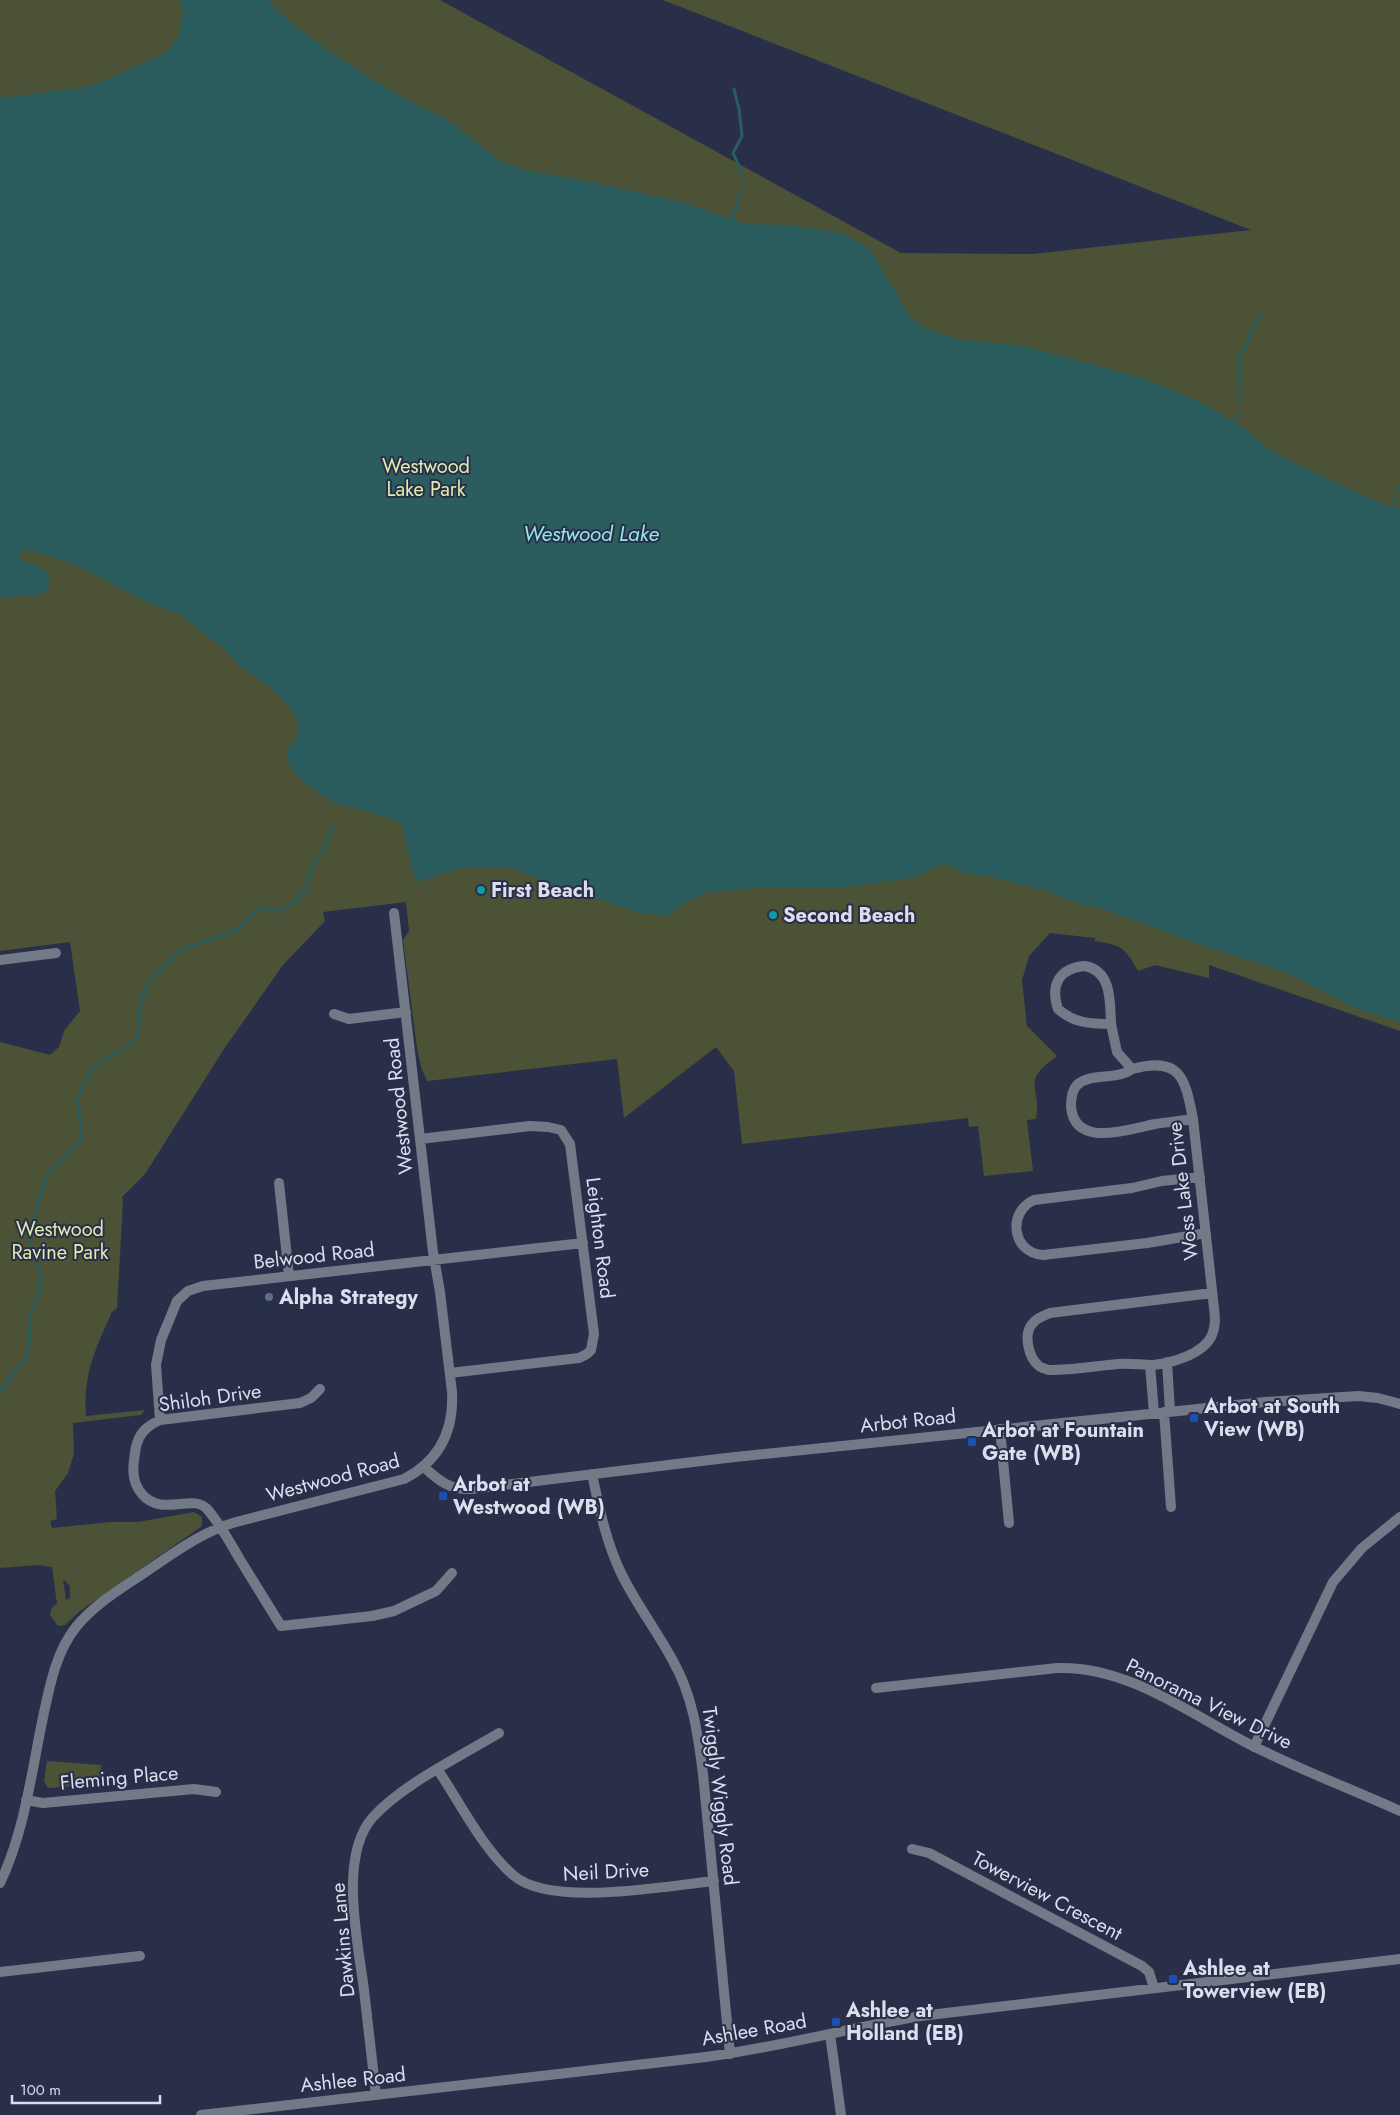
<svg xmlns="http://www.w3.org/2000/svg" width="1400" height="2115" viewBox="0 0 1400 2115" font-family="Jost,sans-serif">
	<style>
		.green { fill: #4c5236; fill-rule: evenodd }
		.water { fill: #2c5d5e }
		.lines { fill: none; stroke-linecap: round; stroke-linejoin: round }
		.stream { stroke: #2c5d5e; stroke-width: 3 }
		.minor { stroke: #727a88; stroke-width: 10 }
		.culture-dot { fill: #0f9aa8; stroke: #2a2f49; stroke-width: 2 }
		.service-dot { fill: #5c6f8a; stroke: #2a2f49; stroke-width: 2 }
		.transit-dot { fill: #1a4fb4; stroke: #2a2f49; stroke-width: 2 }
		.labels { text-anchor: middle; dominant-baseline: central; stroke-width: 4; stroke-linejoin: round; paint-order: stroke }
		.park-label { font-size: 20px; fill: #deecad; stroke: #2a2f49 }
		.poi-label { font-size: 20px; font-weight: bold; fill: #dadeee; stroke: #2a2f49; text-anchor: start }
		.street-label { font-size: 20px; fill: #dadeee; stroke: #2a2f49 }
		.water-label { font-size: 21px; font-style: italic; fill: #92e8e8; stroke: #2a2f49 }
	</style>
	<rect width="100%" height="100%" fill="#2a2f49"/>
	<path class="green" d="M 0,0 L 440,0 L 901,253 L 1032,254 L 1251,230 L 663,0 L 1400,0 L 1400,1031 L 1209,965 L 1209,978 L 1155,965 L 1138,971 C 1125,947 1121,945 1095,941 L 1095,938 L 1050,933 L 1029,956 L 1022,980 L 1027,1026 L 1057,1056 C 1019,1084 1042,1083 1036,1119 L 1027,1120 L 1033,1171 L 984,1176 L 978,1126 L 969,1127 L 968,1118 L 742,1144 L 734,1071 L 716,1047 L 624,1118 L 617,1059 L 427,1081 L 421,1067 L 417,1048 L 403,940 L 409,931 L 406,902 L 323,912 L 325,921 L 283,965 L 224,1049 L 145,1174 L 122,1197 L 123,1202 L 117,1308 L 112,1312 C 95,1350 83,1374 86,1416 L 145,1410 L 141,1415 L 73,1423 L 74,1454 L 68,1473 L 55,1491 L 57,1519 L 50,1521 L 52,1528 L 110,1522 L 138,1522 L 194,1512 L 202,1517 L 202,1526 L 80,1611 L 65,1625 L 58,1626 L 50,1615 L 52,1607 L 57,1604 L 52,1567 L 38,1565 L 0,1568 L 0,1042 L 50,1055 L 59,1047 L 64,1031 L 80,1011 L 70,942 L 0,951 ZM 63,1579 L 70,1586 L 70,1598 L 66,1600 Z
		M 47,1761 L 101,1765 L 103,1784 L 48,1788 L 44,1781 Z"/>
	<path class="water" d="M 179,0 L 268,0 L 292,24 L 338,57 L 383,86 L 421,107 L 445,118 L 502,162 L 528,171 L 571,178 L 677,201 L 747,224 L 792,225 L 844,234 L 866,246 L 872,253 L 909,315 L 926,329 L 961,340 L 1009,344 L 1036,349 L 1146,379 L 1206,405 L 1242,427 L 1270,450 L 1290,461 L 1382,504 L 1400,509 L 1400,1024 L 1391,1019 L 1359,1010 L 1283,971 L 1210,948 L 1104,909 L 1079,904 L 1048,891 L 983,875 L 964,874 L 958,869 L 947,865 L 934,867 L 916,877 L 843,888 L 763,887 L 705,893 L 686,902 L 671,914 L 659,916 L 654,913 L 643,914 L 602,900 L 570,894 L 524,872 L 510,868 L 473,867 L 459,869 L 415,882 L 402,826 L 398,821 L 333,802 L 305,783 L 294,772 L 287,760 L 288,748 L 297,738 L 298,721 L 286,703 L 269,686 L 242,668 L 226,650 L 179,614 L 144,601 L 79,566 L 24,549 L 20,555 L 23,561 C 41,565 58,573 45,594 L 0,598 L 0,98 L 92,86 L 161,55 L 172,46 L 179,34 L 183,11 Z"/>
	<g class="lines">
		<path class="stream" d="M 734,89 L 739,109 L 742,136 L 733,153 L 740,168 L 743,181
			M 733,219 L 741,190
			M 1241,404 L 1239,360 L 1260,315
			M 1234,422 L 1238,414
			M 1399,491 L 1400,486
			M 1393,508 L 1397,498
			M 323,851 L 332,828
			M 0,1392 L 26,1358 L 30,1338 L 30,1316 L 39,1292 L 41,1276 L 31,1244 L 29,1232 L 46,1177 L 80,1142 L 81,1133 L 78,1098 L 82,1086 L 90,1074 L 107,1058 L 128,1047 L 136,1039 L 139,1030 L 139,1012 L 146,986 L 164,966 L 184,949 L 241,928 L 255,912 L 265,906 L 275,912 L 294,903 L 307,888 L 310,870 L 321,854"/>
		<path class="minor" d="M 0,960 L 56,953
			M 1085,966 C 1112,971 1110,1002 1111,1024 C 1090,1024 1074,1023 1058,1009 C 1050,985 1059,968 1085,966 Z
			M 334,1014 L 349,1019 L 406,1012
			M 1111,1024 L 1117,1052 L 1132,1069 C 1181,1056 1185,1078 1193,1119 L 1214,1308 C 1215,1317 1216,1326 1212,1335 C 1204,1354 1172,1363 1153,1365 C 1141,1365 1130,1363 1118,1364 C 1095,1366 1073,1370 1049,1370 C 1046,1369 1041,1368 1039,1366 C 1028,1357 1023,1333 1033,1323 C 1038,1317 1044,1316 1050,1313 L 1212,1293
			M 1132,1069 C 1116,1081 1091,1072 1077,1085 C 1072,1090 1071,1100 1071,1107 C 1075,1149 1129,1129 1155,1124 C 1168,1122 1181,1121 1193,1119
			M 420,1139 L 530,1126 L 548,1127 L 561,1130 L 570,1144 L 594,1334 L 591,1350 L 587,1354 L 579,1358 L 450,1373
			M 1200,1177 L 1162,1181 L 1132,1188 L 1034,1200 C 1007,1212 1012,1253 1043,1255 L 1147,1243 L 1206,1233
			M 279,1183 L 289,1276
			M 1167,1362 L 1170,1411
			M 1150,1365 L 1154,1413
			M 320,1389 L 311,1398 L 300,1403 L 160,1420 C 147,1426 139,1433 136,1447 C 133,1464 130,1480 142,1494 C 162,1518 193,1492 208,1510 C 222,1527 229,1541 239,1558 C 253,1581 267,1603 281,1626 L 372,1616 L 394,1611 L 436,1591 L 452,1573
			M 1164,1412 L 1171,1507
			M 160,1420 L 156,1365 L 161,1340 L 177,1301 L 188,1291 L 203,1286 L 583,1243
			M 1000,1429 L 1009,1523
			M 424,1467 C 439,1481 450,1490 471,1489 L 726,1458 L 1265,1402 L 1358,1396 L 1378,1398 L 1400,1404
			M 592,1474 C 599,1507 606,1542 621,1573 C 636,1604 657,1631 673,1661 C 693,1696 698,1735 703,1774 L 730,2054
			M 876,1688 L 1057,1668 C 1128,1665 1193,1716 1253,1746 C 1301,1770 1351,1789 1400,1811
			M 1254,1747 L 1333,1582 L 1362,1548 L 1400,1517
			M 438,1770 C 460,1803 483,1849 513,1875 C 550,1908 665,1886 714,1881
			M 26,1800 L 43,1803 L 194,1789 L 216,1792
			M 912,1849 L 929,1853 L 1142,1966 L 1149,1972 L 1154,1988
			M 0,1883 C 24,1833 31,1776 42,1722 C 49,1690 55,1653 76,1627 C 95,1604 120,1589 144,1573 C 174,1553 201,1532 236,1522 L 404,1479 C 439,1461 454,1431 452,1392 L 440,1292 L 433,1252 L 394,913
			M 0,1972 L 140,1956
			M 830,2034 L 841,2115
			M 376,2095 C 372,2060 368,2025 364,1990 C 358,1942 338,1856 373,1817 C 403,1784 461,1756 499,1733
			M 201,2115 L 706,2057 C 779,2047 849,2028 921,2016 L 1400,1959"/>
	</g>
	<g class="culture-dot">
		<circle cx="481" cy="890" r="5"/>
		<circle cx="773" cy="915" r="5"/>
	</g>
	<circle class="service-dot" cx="269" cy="1297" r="5"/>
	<g class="transit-dot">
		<rect x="1189" y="1413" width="10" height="10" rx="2.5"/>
		<rect x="967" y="1437" width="10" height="10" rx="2.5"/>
		<rect x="438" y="1491" width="10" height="10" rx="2.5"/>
		<rect x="1168" y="1974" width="10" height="10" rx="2.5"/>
		<rect x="831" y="2017" width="10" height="10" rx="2.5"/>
	</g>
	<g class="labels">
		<g class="park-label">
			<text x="426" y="466">Westwood<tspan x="426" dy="23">Lake Park</tspan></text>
			<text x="60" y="1229">Westwood<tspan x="60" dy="23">Ravine Park</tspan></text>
		</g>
		<g class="poi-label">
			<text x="491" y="890">First Beach</text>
			<text x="783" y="915">Second Beach</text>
			<text x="279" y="1297">Alpha Strategy</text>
			<text x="1204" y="1406">Arbot at South<tspan x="1204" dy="23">View (WB)</tspan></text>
			<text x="982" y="1430">Arbot at Fountain<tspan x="982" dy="23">Gate (WB)</tspan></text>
			<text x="453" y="1484">Arbot at<tspan x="453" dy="23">Westwood (WB)</tspan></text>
			<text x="1183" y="1968">Ashlee at<tspan x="1183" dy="23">Towerview (EB)</tspan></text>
			<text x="846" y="2010">Ashlee at<tspan x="846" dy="23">Holland (EB)</tspan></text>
		</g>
		<g class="street-label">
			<text transform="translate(399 1106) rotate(-96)">Westwood Road</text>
			<text transform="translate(1183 1191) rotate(-97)">Woss Lake Drive</text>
			<text transform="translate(600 1238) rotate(83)">Leighton Road</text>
			<text transform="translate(314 1256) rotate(-6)">Belwood Road</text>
			<text transform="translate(210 1398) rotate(-8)">Shiloh Drive</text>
			<text transform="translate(908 1421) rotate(-6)">Arbot Road</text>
			<text transform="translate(333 1478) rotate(-15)">Westwood Road</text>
			<text transform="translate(1209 1704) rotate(26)">Panorama View Drive</text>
			<text transform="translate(119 1778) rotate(-5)">Fleming Place</text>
			<text transform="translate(720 1796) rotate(83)">Twiggly Wiggly Road</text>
			<text transform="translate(606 1872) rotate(-3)">Neil Drive</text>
			<text transform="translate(1047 1896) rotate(28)">Towerview Crescent</text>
			<text transform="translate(343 1940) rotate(-95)">Dawkins Lane</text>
			<text transform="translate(754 2030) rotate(-10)">Ashlee Road</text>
			<text transform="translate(353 2080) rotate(-6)">Ashlee Road</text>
		</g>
		<g class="water-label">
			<text x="591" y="534">Westwood Lake</text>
		</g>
	</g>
	<path d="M12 2095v8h148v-8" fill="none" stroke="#dadeee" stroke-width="2.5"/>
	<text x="20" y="2095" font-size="15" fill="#dadeee" stroke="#2a2f49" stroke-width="4" paint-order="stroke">100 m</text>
</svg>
